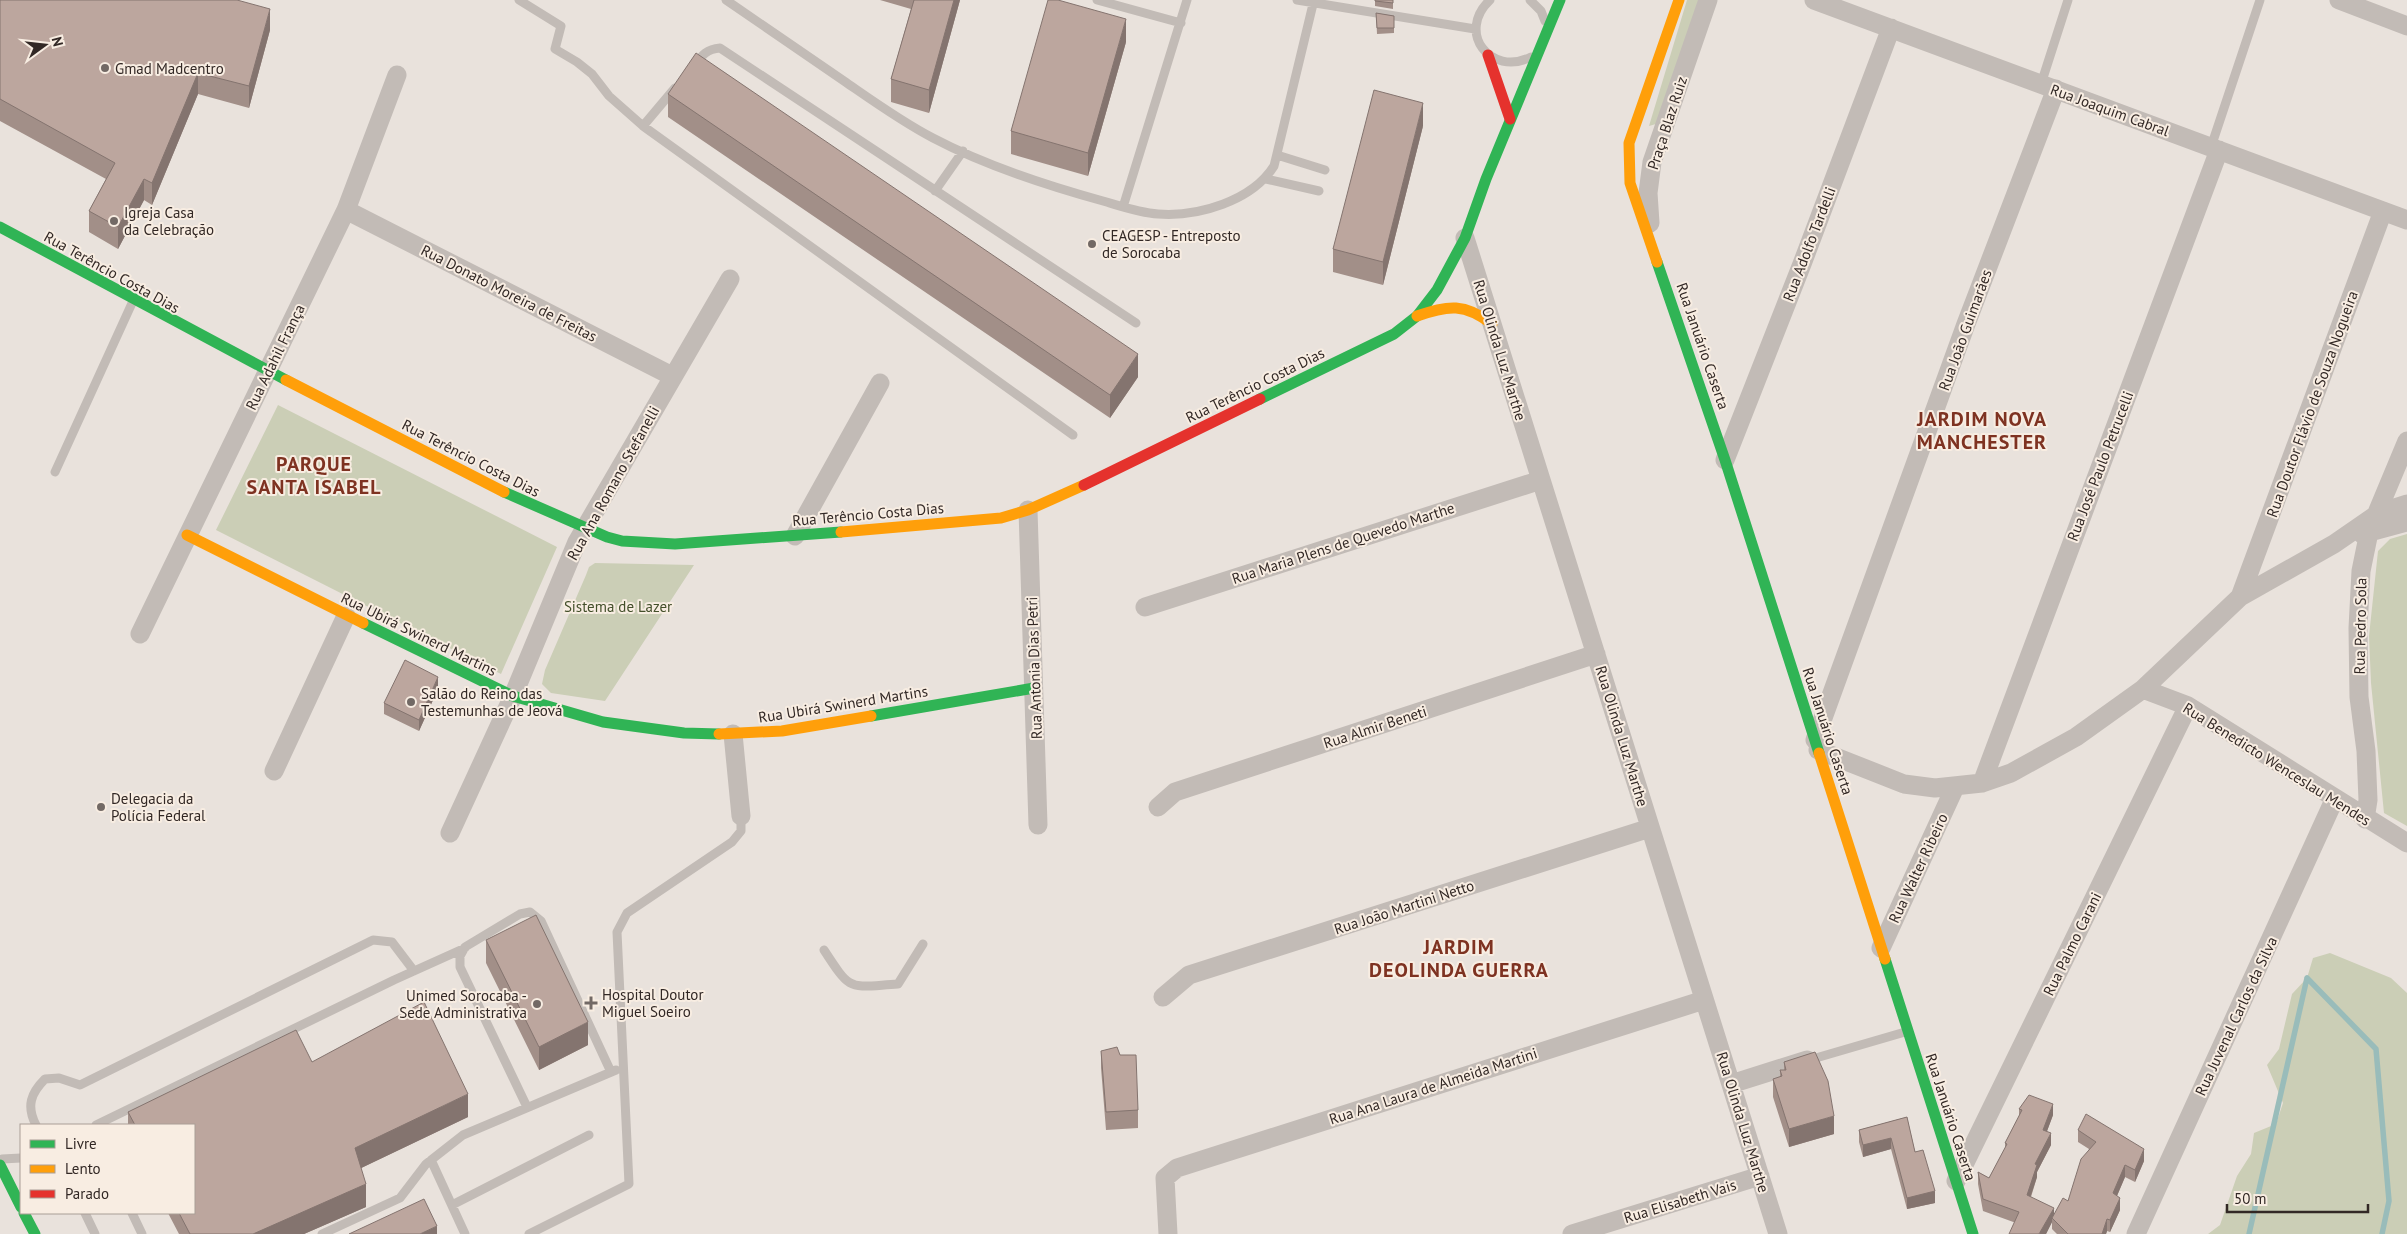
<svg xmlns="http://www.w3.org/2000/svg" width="2407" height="1234" viewBox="0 0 2407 1234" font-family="'PT Sans',sans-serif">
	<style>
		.green { fill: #cbceb6 }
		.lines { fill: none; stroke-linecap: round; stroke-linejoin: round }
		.stream { stroke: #99bcba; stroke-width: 5.5 }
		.lane { stroke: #c2bbb6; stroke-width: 9 }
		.street { stroke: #c2bbb6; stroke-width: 19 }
		.fast { stroke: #30b455; stroke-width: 11 }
		.slow { stroke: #ff9f0a; stroke-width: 11 }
		.jam { stroke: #e5322d; stroke-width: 11 }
		.wall { fill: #a28f88 }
		.shaded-wall { fill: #84746f }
		.building { fill: #bca69e; stroke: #84746f }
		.poi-dot { fill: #726965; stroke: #f8ede2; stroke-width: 2 }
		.labels { text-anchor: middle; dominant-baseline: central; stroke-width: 4; stroke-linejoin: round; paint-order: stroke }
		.poi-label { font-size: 15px; fill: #322825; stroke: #f8ede2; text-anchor: start }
		.street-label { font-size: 15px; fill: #322825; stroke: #f8ede2 }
		.park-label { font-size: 15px; fill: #434f2a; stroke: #f8ede2 }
		.district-label { font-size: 20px; font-weight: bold; letter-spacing: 1px; fill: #7e3221; stroke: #f8ede2 }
	</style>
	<rect width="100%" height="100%" fill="#e9e2dc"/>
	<path class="green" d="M 1687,0 L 1699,0 L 1656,124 L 1649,126 Z
		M 278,405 L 557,547 L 501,674 L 216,530 Z
		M 2407,534 L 2407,826 L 2384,813 L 2371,683 L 2369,636 L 2378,551 L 2390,539 Z
		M 595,563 L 694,565 L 605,701 L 551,693 L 542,684 L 545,670 L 586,575 L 589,567 Z
		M 2330,953 L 2391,978 L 2407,993 L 2407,1234 L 2208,1234 L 2220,1225 L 2237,1176 L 2251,1154 L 2254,1133 L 2276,1124 L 2283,1103 L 2267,1065 L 2279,1049 L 2292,994 L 2307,978 L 2313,958 Z"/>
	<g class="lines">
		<path class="stream" d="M 2307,978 L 2376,1049 L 2389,1201 L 2382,1234
			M 2249,1234 L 2307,978"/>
		<path class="lane" d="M 519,0 L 561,26 L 555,49 L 577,62 L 592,74 L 609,96 L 643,126 L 1073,435
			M 726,0 C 765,27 805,54 844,81 C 873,101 902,122 933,138 C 986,166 1045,185 1103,201 C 1120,206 1140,213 1158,214 C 1198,217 1252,201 1274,166 L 1314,0
			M 1097,0 L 1181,23
			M 1297,0 L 1475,29
			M 1490,0 C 1456,32 1490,77 1531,57
			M 1530,0 L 1541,11 L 1545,21
			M 695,65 C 702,55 707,49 720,48 L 1136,323
			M 2041,84 L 2068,0
			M 643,126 L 675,88
			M 2211,147 L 2260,0
			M 1277,155 L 1325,170
			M 1266,179 L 1319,191
			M 935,191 L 963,151
			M 1123,207 L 1187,0
			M 55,472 L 133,301
			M 824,950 C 852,993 848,987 898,984 L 923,944
			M 1809,1060 L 1905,1032
			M 527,1107 L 460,967 L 460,956 L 465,947 L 520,914 L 530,912 L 541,921 L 611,1072
			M 36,1125 C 26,1106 31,1093 45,1079 L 59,1078 L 80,1085 L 373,940 L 392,942 L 414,971
			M 96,1125 L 394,980 L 465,948
			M 2,1159 L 21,1158
			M 431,1160 L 465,1234
			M 452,1205 L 589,1135
			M 85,1213 L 95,1234
			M 132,1213 L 142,1234
			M 322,1234 L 400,1198 L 426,1164 L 463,1135 L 616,1070
			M 529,1234 L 629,1184 L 617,932 L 627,913 L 732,842 L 741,831 L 741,816"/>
		<path class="street" d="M 1814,0 L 2407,220
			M 2339,0 L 2407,26
			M 346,210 L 672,376
			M 1650,223 L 1648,193 L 1652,162 L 1708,0
			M 1465,238 L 1778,1234
			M 1725,460 L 1802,264 L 1891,28
			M 1028,510 L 1038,825
			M 2362,534 L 2407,522
			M 795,536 L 880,383
			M 2240,597 L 2383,211
			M 1145,607 L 1541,480
			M 140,634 L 346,210 L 397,75
			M 2143,689 L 2188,706 L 2407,843
			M 733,734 L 741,816
			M 1815,740 L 1966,324 L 2056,89
			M 1818,750 L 1904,784 L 1935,788 L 1982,783 L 2011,773 L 2076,737 L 2143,689 L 2240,597 L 2334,544 L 2379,513 L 2407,504
			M 274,771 L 346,616
			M 1982,783 L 2219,150
			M 1158,807 L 1175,792 L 1596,654
			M 2365,819 L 2368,800 L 2366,751 L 2359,697 L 2358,628 L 2361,571 L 2369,532 L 2407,441
			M 450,833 L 513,696 L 577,542 L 730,279
			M 1881,948 L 1955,787
			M 1163,997 L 1189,975 L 1650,828
			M 1731,1084 L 1807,1060
			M 1956,1181 L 2188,706
			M 1168,1234 L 1165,1178 L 1177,1168 L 1704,1000
			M 1572,1234 L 1760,1176
			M 2136,1234 L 2335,798"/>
		<path class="fast" d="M 0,227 L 286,380
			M 1657,262 L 1725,460 L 1819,753
			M 1260,399 L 1394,334 L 1417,316 L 1437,290 L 1465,238 L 1486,179 L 1560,0
			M 504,492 L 607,537 L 622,541 L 675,544 L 841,532
			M 363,623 L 513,696 L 603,722 L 684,733 L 719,734
			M 871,716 L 1034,688
			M 1885,959 L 1973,1234
			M 0,1165 L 21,1207
			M 24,1213 L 35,1234"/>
		<path class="slow" d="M 1657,262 L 1630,183 L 1629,143 L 1679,0
			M 1417,316 C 1448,305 1465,303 1492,324
			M 286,380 L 504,492
			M 841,532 L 1001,518 L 1028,510 L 1084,485
			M 187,535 L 363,623
			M 719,734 L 782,731 L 871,716
			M 1819,753 L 1885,959"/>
		<path class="jam" d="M 1488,55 L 1510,119
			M 1084,485 L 1260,399"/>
	</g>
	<path class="wall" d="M 0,0 L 270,30 L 249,108 L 198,94 L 152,205 L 144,200 L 118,249 L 89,232 L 89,211 L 106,179 L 0,121 Z
		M 880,0 L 960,0 L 929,113 L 891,102 L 891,79 L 911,9 Z
		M 1375,0 L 1393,0 L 1393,9 L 1375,6 Z
		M 1376,13 L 1394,16 L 1394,33 L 1377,34 Z
		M 1126,42 L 1088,176 L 1011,154 L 1011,131 Z
		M 668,94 L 1138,377 L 1110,418 L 668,117 Z
		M 1423,126 L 1383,285 L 1333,272 L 1333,249 Z
		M 438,689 L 419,731 L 384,714 L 384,703 Z
		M 486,940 L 588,1045 L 539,1070 L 486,963 Z
		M 1101,1051 L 1138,1110 L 1138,1128 L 1106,1130 L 1101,1068 Z
		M 312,1062 L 468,1117 L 361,1168 L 366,1207 L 304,1234 L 179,1234 L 168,1213 L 194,1213 L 194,1125 L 128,1125 L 128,1112 Z
		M 1784,1062 L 1834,1134 L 1789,1147 L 1773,1097 L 1773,1079 L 1780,1077 L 1780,1070 L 1784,1070 Z
		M 2019,1109 L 2053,1115 L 2047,1131 L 2051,1145 L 2037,1172 L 2037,1177 L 2031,1197 L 2054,1215 L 2068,1201 L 2089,1149 L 2078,1142 L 2078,1130 L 2144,1161 L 2135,1182 L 2125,1177 L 2117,1196 L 2120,1210 L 2110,1232 L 2107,1231 L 2106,1234 L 2057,1234 L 2052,1229 L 2052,1222 L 2046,1234 L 1983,1211 L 1978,1184 L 1978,1172 L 1989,1178 L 2005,1148 L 2005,1143 L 2019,1116 Z
		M 1907,1117 L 1915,1152 L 1935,1203 L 1907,1209 L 1891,1149 L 1863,1157 L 1859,1142 L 1859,1130 Z"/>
	<path class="shaded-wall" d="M 954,0 L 960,0 L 929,113 L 929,90 Z
		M 270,9 L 270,30 L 249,108 L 249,86 Z
		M 1126,19 L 1126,42 L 1088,176 L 1088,153 Z
		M 198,73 L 198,94 L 152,205 L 152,183 Z
		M 1423,103 L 1423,126 L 1383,285 L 1383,262 Z
		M 144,179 L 144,200 L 118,249 L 118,227 Z
		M 1138,354 L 1138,377 L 1110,418 L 1110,395 Z
		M 438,677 L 438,689 L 419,731 L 419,720 Z
		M 588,1022 L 588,1045 L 539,1070 L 539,1047 Z
		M 468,1094 L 468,1117 L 355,1171 L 355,1148 Z
		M 2053,1104 L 2053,1115 L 2043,1142 L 2043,1130 Z
		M 1834,1116 L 1834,1134 L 1789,1147 L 1789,1129 Z
		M 2051,1133 L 2051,1145 L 2037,1172 L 2037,1177 L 2027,1207 L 2027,1195 L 2035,1164 Z
		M 1891,1138 L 1891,1149 L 1863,1157 L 1863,1145 Z
		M 2144,1149 L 2144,1161 L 2135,1182 L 2135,1170 Z
		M 2125,1165 L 2125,1177 L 2113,1205 L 2113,1193 Z
		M 366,1184 L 366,1207 L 304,1234 L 253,1234 Z
		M 1935,1191 L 1935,1203 L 1907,1209 L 1907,1198 Z
		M 2120,1198 L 2120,1210 L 2110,1232 L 2110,1220 Z
		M 2054,1208 L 2054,1219 L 2052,1218 L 2052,1222 L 2046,1234 L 2039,1234 Z
		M 2107,1219 L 2107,1231 L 2106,1234 L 2102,1234 Z
		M 437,1226 L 437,1234 L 420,1234 Z"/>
	<path class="building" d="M 0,0 L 237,0 L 270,9 L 249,86 L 198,73 L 152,183 L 144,179 L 118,227 L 89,211 L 115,163 L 0,99 Z
		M 914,0 L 954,0 L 929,90 L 891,79 Z
		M 1048,0 L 1058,0 L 1126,19 L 1088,153 L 1011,131 Z
		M 1375,0 L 1393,0 L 1393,3 L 1375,1 Z
		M 1376,13 L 1394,16 L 1394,28 L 1377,28 Z
		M 696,53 L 1138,354 L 1110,395 L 668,94 Z
		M 1374,90 L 1423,103 L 1383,262 L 1333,249 Z
		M 405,660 L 438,677 L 419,720 L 384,703 Z
		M 536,915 L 588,1022 L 539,1047 L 486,940 Z
		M 424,1002 L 468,1094 L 355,1148 L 366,1184 L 253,1234 L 190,1234 L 179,1213 L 194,1213 L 194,1125 L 135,1125 L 128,1112 L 296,1030 L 312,1062 Z
		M 1117,1047 L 1120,1055 L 1136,1055 L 1138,1110 L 1106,1112 L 1101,1051 Z
		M 1815,1052 L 1828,1081 L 1834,1116 L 1789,1129 L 1773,1079 L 1782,1076 L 1780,1070 L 1786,1070 L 1784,1062 Z
		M 2029,1095 L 2053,1104 L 2043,1130 L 2051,1133 L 2035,1164 L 2037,1165 L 2027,1195 L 2054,1208 L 2039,1234 L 2009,1234 L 2019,1212 L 1983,1199 L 1978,1172 L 1989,1178 L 2007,1144 L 2005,1143 L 2022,1110 L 2019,1109 Z
		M 2086,1114 L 2144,1149 L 2135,1170 L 2125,1165 L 2113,1193 L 2120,1198 L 2110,1220 L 2107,1219 L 2102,1234 L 2068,1234 L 2052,1218 L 2063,1198 L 2068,1201 L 2081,1159 L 2096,1142 L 2078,1130 Z
		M 1907,1117 L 1915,1152 L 1923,1150 L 1935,1191 L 1907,1198 L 1891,1138 L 1863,1145 L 1859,1130 Z
		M 424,1199 L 437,1226 L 420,1234 L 349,1234 Z"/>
	<g class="poi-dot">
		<circle cx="105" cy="68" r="5"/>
		<circle cx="114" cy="221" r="5"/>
		<circle cx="1092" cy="244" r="5"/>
		<circle cx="411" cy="702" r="5"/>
		<circle cx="101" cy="807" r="5"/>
		<path d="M588.5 995.5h5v5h5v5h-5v5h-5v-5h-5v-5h5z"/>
		<circle cx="537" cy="1004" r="5"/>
	</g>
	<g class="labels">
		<g class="poi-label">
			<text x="115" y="68">Gmad Madcentro</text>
			<text x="124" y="212">Igreja Casa<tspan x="124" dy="17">da Celebração</tspan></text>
			<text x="1102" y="235">CEAGESP - Entreposto<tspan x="1102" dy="17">de Sorocaba</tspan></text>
			<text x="421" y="693">Salão do Reino das<tspan x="421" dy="17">Testemunhas de Jeová</tspan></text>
			<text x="111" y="798">Delegacia da<tspan x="111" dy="17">Polícia Federal</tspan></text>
			<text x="602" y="994">Hospital Doutor<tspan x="602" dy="17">Miguel Soeiro</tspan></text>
			<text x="527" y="995" text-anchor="end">Unimed Sorocaba -<tspan x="527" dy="17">Sede Administrativa</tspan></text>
		</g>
		<g class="street-label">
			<text transform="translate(2110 110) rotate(20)">Rua Joaquim Cabral</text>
			<text transform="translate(1667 123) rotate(-72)">Praça Blaz Ruiz</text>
			<text transform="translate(1809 244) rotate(-69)">Rua Adolfo Tardelli</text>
			<text transform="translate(112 272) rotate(29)">Rua Terêncio Costa Dias</text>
			<text transform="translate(509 293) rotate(27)">Rua Donato Moreira de Freitas</text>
			<text transform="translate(1965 330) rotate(-70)">Rua João Guimarães</text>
			<text transform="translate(1703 346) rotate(71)">Rua Januário Caserta</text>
			<text transform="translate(1500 350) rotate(73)">Rua Olinda Luz Marthe</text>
			<text transform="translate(275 357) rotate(-64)">Rua Adahil França</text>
			<text transform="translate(1255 385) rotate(-26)">Rua Terêncio Costa Dias</text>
			<text transform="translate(2312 404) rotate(-70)">Rua Doutor Flávio de Souza Nogueira</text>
			<text transform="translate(471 458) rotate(27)">Rua Terêncio Costa Dias</text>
			<text transform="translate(2100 466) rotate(-69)">Rua José Paulo Petrucelli</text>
			<text transform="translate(613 483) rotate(-61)">Rua Ana Romano Stefanelli</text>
			<text transform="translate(868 514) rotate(-5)">Rua Terêncio Costa Dias</text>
			<text transform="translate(1343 543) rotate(-18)">Rua Maria Plens de Quevedo Marthe</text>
			<text transform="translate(2360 626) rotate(-89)">Rua Pedro Sola</text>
			<text transform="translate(419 634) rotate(26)">Rua Ubirá Swinerd Martins</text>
			<text transform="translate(1034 668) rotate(-92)">Rua Antonia Dias Petri</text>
			<text transform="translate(843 704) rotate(-9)">Rua Ubirá Swinerd Martins</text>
			<text transform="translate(1375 727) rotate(-18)">Rua Almir Beneti</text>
			<text transform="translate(1828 731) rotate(72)">Rua Januário Caserta</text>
			<text transform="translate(1622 736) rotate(73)">Rua Olinda Luz Marthe</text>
			<text transform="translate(2277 764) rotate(32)">Rua Benedicto Wenceslau Mendes</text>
			<text transform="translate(1918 868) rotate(-65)">Rua Walter Ribeiro</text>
			<text transform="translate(1404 907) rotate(-18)">Rua João Martini Netto</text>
			<text transform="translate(2072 944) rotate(-64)">Rua Palmo Carani</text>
			<text transform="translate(2236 1016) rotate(-65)">Rua Juvenal Carlos da Silva</text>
			<text transform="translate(1433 1086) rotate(-18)">Rua Ana Laura de Almeida Martini</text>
			<text transform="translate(1951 1117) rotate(72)">Rua Januário Caserta</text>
			<text transform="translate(1743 1122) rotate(73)">Rua Olinda Luz Marthe</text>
			<text transform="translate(1680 1201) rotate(-17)">Rua Elisabeth Vais</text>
		</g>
		<g class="park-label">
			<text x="618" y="606">Sistema de Lazer</text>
		</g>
		<g class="district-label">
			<text x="1982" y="419">JARDIM NOVA<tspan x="1982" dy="23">MANCHESTER</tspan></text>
			<text x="314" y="464">PARQUE<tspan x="314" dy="23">SANTA ISABEL</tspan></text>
			<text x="1459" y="947">JARDIM<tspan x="1459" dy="23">DEOLINDA GUERRA</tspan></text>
		</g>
	</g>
	<rect x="20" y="1124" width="175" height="90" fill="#f8ede2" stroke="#a99e96"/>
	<rect x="30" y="1140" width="25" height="8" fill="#30b455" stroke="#a99e96"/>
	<text x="65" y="1149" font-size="15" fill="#322825">Livre</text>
	<rect x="30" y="1165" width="25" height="8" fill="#ff9f0a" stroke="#a99e96"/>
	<text x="65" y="1174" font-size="15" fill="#322825">Lento</text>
	<rect x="30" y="1190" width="25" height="8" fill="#e5322d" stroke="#a99e96"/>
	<text x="65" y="1199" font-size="15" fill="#322825">Parado</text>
	<g transform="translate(45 45) rotate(75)" stroke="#f8ede2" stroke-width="4" paint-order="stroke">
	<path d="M0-4L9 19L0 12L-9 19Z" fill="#322825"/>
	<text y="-8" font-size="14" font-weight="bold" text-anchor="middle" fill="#322825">N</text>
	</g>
	<path d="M2227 1204v8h141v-8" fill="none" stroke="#322825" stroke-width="2.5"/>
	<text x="2234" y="1204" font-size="15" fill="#322825" stroke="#f8ede2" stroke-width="4" paint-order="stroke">50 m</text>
</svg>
